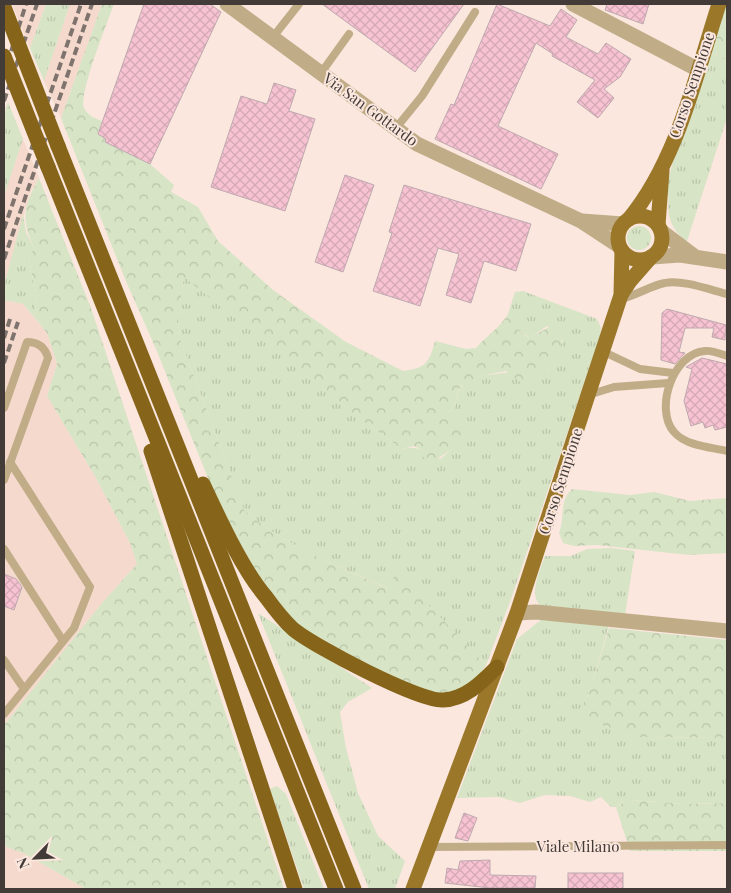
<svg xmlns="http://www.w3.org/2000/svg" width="731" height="893" viewBox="0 0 731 893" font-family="'Playfair Display',serif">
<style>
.built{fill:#f5d9cd}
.grass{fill:url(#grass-tufts)}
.forest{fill:url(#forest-crowns)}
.building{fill:url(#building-cross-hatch);stroke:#bea9af}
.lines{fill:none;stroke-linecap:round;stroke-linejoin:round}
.lane{stroke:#c0ad88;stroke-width:8}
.street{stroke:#c0ad88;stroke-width:15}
.primary{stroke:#9a7729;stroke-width:15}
.highway{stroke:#86651b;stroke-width:15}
.rail{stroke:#7e736d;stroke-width:4;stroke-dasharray:8 4;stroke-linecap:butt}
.highway-bridge{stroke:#86651b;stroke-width:15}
.labels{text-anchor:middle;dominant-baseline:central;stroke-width:4;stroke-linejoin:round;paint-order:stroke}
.street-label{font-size:15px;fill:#423b37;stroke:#fbe7de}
</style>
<defs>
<pattern id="grass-tufts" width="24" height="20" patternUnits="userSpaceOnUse" patternTransform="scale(1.25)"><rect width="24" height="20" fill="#d7e4c5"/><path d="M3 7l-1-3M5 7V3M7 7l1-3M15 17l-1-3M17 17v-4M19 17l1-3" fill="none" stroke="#bac4aa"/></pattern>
<pattern id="forest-crowns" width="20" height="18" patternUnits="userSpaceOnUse" patternTransform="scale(1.25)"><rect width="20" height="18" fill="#d7e4c5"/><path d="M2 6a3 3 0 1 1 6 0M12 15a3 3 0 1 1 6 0" fill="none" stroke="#bac4aa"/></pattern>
<pattern id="building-cross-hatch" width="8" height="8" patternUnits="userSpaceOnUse" patternTransform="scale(1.25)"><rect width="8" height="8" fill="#f7c3d3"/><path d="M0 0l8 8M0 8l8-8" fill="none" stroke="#d5a8b6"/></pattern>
</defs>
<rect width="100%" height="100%" fill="#fbe7de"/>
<g class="built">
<path d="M12 4H46L30 48Z"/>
<path d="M70 4H102L61 118 44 81Z"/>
<path d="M23 139 39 178 30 193 4 286V196Z"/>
<path d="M4 300 23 304 47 333 57 364 47 396 96 478 130 543 137 564 102 603 4 725Z"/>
<path d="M4 846 25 854 86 889H4Z"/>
</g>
<g class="grass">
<path d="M46 4H70L44 81 30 48Z"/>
<path d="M710 53 727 59V118L687 241C671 231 666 213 669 196L665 194 673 161Z"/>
<path d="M8 102 23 139 4 196V116Z"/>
<path d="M23 214 26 232 34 248 29 257 36 300 34 317 23 304 4 300V286Z"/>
<circle cx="639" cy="238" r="12"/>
<path d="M184 276 359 418 402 449C418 445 426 451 440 459L451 450 458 424H448V412L455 408C456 403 456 396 458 392 468 369 526 373 547 371L563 340 547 326 530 338 518 330 514 315 508 314 515 292 523 291 597 319 601 328 600 336 511 599 486 665 397 573 388 588C337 566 286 547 244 510L180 339 178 318Z"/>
<path d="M612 548 635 551 625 615 541 606C528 595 540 570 545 556H571L587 549Z"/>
<path d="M258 613 372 688 348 702 340 712 346 748 358 793 378 836 405 861 395 889H369Z"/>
<path d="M542 619 609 625 592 684 583 704 586 720 638 737 727 738V803L685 804 632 800 622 803 616 807H611L601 797 590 802 570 796 545 795 520 803 499 797 457 798 517 639Z"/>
<path d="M277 786 286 794 324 889H304L270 789Z"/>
</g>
<g class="forest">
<path d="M102 4H114C108 21 78 95 84 108 88 116 95 118 102 121L98 134 106 139V142L150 164 174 185 171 192 198 207 218 241 273 290 346 342 403 371C426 368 429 363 435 341L466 349 476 348C486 336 500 328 508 314H514L518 330 529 338 553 325 558 326C568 337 557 363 546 371 539 377 528 379 520 382L506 371C494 373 464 379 458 391 456 396 456 403 455 408L448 412V424H458L465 427V441L432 462 421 456 419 448 413 446 402 449 359 418 184 277 178 318 180 339 244 510C286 547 337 566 387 588L397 572 486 665 475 681 451 694 423 692 327 644 300 628 267 593 218 503 156 349 125 279 61 118Z"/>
<path d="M726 4H727V59L710 53Z"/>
<path d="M39 178 91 308 284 889H86L25 854 4 846V725L102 603 137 564 130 543 96 478 47 396 57 364 47 333 34 317 36 300 29 257 34 248C21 219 23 206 39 178Z"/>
<path d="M572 489 630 495 654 492 690 501 727 498V553L689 555 597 545 574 546 563 543 559 533C565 519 559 500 572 489Z"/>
<path d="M609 628 727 640V738L638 737 586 720 582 712 583 704 592 684Z"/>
<path d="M632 800 685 804 727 803V851H630L616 807 626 801Z"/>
</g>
<g class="building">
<path d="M144 4H210L221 12 150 164 105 142 106 139 98 134Z"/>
<path d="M322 4H464L415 72Z"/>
<path d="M497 4 550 26 561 9 577 20 566 37 598 54 606 43 631 59 620 77 604 89 614 98 598 118 577 102 595 80 552 56 553 54 536 43 498 126 558 154 541 189 435 139 451 104 454 105Z"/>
<path d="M607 4H649L643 24 605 10Z"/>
<path d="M274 83 296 90 289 111 315 119 285 211 211 187 241 96 267 104Z"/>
<path d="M345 175 374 185 343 272 315 262Z"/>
<path d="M404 185 531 224 516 271 484 261 471 303 446 295 459 254 438 248 420 306 373 291 392 233 389 232Z"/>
<path d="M667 309 726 325 725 340 712 337 714 328H685L679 352 685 353 675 364 661 360 662 313Z"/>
<path d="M702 358 727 364V427L715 430 713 425 705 428 703 422 691 426 684 401 692 369 686 367Z"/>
<path d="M4 574 16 579 22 587 14 610 4 606Z"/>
<path d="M464 813 477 818 468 841 455 838Z"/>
<path d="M490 860V875L536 876 535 888H490L445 883 447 868 458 870 460 861Z"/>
<rect x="568" y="873" width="55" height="16"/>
</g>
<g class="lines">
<g class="lane">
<path d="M273 37 299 4"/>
<path d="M321 73 349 34"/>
<path d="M396 128 422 96 475 12"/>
<path d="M620 299C636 296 649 286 665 283 680 279 711 290 727 294"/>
<path d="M602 351 640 369 673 373"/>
<path d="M727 356C721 354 711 350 705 351 673 353 654 409 674 432 686 446 710 447 727 451"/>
<path d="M588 395 614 387 668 383"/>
<path d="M4 408 27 342C38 342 45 347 48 358L4 480"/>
<path d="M4 549 63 641"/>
<path d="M4 660 24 689"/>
<path d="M4 714 74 628 90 587 10 462"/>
<path d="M429 847 727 845"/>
</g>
<g class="street">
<path d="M227 4 417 144 581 221 619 246"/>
<path d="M573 4 697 69"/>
<path d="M582 221 623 224"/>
<path d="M661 231 694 256"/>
<path d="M652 257 680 255 727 262"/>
<path d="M517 613 536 612 727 631"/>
</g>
<g class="primary">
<circle cx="640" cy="238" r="22"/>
<path d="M629 219C677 161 696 75 719 4"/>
<path d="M658 225 662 171"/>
<path d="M622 293 630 281 651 257"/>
<path d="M413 889 517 613 588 395 621 295 622 251"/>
</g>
<g class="highway">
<path d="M58 146 354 889"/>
<path d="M48 167 336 889"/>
<path d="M151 451 295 889"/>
<path d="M203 484C219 518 242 569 266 597 274 608 283 620 293 629 313 646 420 702 443 700 466 699 482 682 497 667"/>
</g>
<g class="rail">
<path d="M4 74 26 4"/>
<path d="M4 101 37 4"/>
<path d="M4 229 81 4"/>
<path d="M4 259 92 4"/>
<path d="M4 338 10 319"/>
<path d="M4 363 18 322"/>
</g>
<g class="highway-bridge">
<path d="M4 7 58 146"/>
<path d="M4 56 48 167"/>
</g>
</g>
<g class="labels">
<g class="street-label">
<text transform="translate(691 85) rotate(-71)">Corso Sempione</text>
<text transform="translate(371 109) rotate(36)">Via San Gottardo</text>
<text transform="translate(560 481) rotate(-72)">Corso Sempione</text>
<text x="578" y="846">Viale Milano</text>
</g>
</g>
<rect width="731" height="893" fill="none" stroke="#423b37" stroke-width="10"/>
<g transform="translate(35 858) rotate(246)" stroke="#fbe7de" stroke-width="4" paint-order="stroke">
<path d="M0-4L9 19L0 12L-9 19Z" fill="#423b37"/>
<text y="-8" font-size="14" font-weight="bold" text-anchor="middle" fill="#423b37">N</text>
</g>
</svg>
